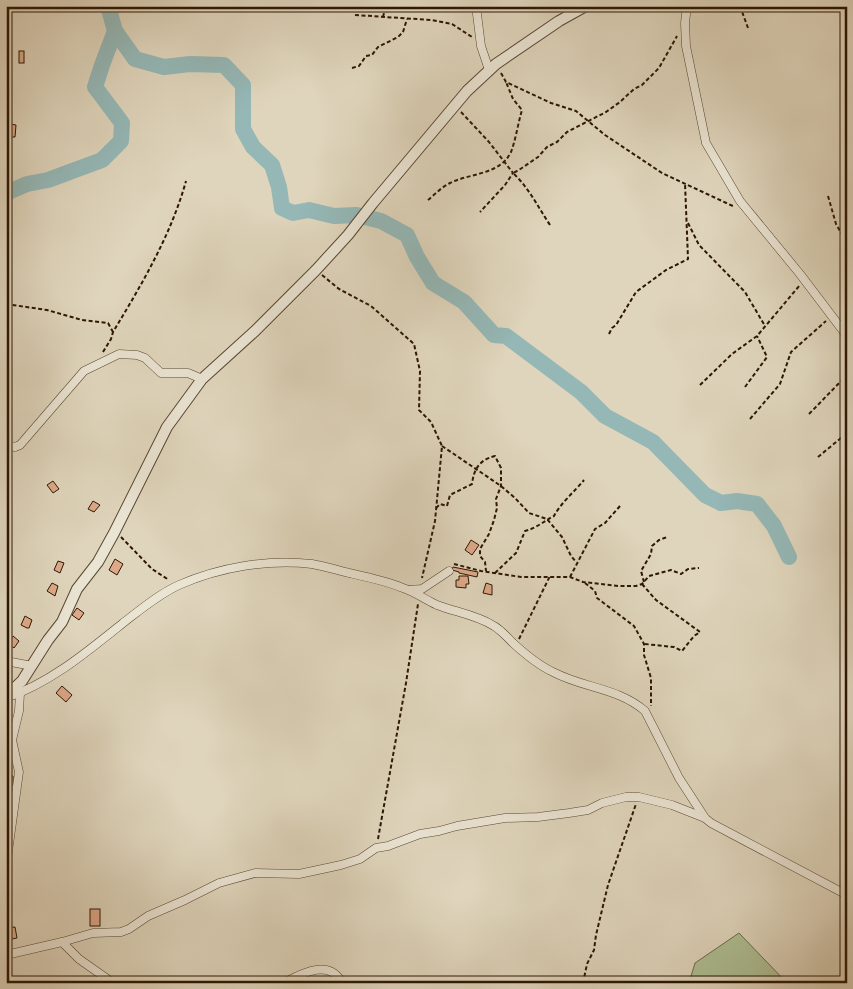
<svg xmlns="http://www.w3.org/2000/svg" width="853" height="989" viewBox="0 0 853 989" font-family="'IM FELL English',serif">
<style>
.green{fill:#aebe94;stroke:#6d6a4c}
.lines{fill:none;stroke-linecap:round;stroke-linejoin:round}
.river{stroke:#95b8b7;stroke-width:16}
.building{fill:#dea988;stroke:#2c1603}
.minor-casing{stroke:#594631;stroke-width:9}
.tertiary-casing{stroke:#594631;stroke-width:12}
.path{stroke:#2c1603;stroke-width:2;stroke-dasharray:4 2.5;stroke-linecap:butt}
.minor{stroke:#eae4d3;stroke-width:8}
.tertiary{stroke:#eae4d3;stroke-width:10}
</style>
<rect width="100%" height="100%" fill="#dfd5bc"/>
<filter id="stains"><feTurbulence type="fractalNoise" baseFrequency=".004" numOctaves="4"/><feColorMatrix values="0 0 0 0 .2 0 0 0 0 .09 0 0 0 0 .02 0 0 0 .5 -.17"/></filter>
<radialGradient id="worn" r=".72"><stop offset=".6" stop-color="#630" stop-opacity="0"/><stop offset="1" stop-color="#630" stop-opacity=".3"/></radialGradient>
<path class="green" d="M739 933 787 983H689L695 963Z"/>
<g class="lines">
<g class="river">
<path d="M115 31 135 59 164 67 190 64 224 65 243 85V129L253 147 272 165 279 187 282 208 293 213 309 210 334 216 357 215"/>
<path d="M6 193 27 184 48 180 102 160 121 141 122 123 95 87 102 65 115 31 108 6"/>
<path d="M365 217 381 221 407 235 417 257 433 283 464 302 494 335 506 336 581 392 605 416 653 442 705 495 721 503 737 501 757 504 774 526 789 557"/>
</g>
</g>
<g class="building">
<rect x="19" y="51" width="5" height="12"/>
<path d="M10 124 16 125 15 137H9Z"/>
<path d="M53 481 59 489 53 493 47 485Z"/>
<path d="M93 501 100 505 94 512 88 509Z"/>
<path d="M471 540 479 545 472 555 465 550Z"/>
<path d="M115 559 123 564 117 575 109 570Z"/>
<path d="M58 561 64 563 60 573 54 570Z"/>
<path d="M453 567 478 572 477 577 459 573V572L452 570Z"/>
<path d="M459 576H468L469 584H466V588L456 587V580H459Z"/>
<path d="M52 583 58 586 55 596 47 591Z"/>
<path d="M486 583 492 585V595L483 593Z"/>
<path d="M77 608 84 613 79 620 72 615Z"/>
<path d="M25 616 32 620 29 628H27L21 625Z"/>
<path d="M13 636 19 641 14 648 9 644Z"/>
<path d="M62 686 72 695 66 702 56 693Z"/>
<path d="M6 774 13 776V785L6 784Z"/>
<rect x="90" y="909" width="10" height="17"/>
<path d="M15 927 17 938 12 939 11 934 6 935V928Z"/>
</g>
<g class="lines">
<defs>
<g id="minor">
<path d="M476 6 481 46 489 70"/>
<path d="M687 6 685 23 686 46 706 143 740 201 800 274 847 336"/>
<path d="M6 445 15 447 20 445 84 371 119 354 137 355 145 358 161 373H188L202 379"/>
<path d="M409 590 422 589 449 571"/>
<path d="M6 661 32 666"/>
<path d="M6 698C50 683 87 652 123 623 140 610 159 594 179 585 220 567 268 559 312 564 324 566 337 570 349 573 367 577 386 581 403 588 415 592 426 600 437 605 455 612 477 615 494 626 501 630 507 637 513 643 525 654 538 665 553 672 583 688 619 688 645 711L679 778 705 818 711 823 847 895"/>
<path d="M6 866 19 772 12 740 19 711 20 693"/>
<path d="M62 942 79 959 113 983"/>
<path d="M6 955 62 942 93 933 121 932 129 929 148 916 185 900 219 883 255 873 299 874 341 865 360 859 376 848 388 846 420 834 439 831 457 826 505 818 538 817 569 813 588 810 602 803 626 797H639L672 805 705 818"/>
<path d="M283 983C296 977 317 964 332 972 335 973 340 979 343 983"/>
</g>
<path id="tertiary" d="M6 696 22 681 48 640 62 622 77 589 98 562 114 533 167 427 202 379 255 331 316 270 348 235 373 203 467 91 496 64 559 21 586 6"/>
</defs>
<use href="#minor" class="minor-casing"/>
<use href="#tertiary" class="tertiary-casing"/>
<g class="path">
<path d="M22 6 83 7"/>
<path d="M548 6 557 11"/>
<path d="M740 6 748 28"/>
<path d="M355 15 431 20 452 24 472 37"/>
<path d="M383 17 384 13 398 6"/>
<path d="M352 68 359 66 366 56 372 55 378 47 398 37 403 32 407 19"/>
<path d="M501 73 506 82 551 103 576 111 605 135 662 173 735 207"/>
<path d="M461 112 489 142 513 173 505 185 480 212"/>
<path d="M828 196 836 224 847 243"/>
<path d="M428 200C435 194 442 187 450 183 470 173 500 175 511 152 516 139 518 123 522 110L513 99 506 82"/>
<path d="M688 223 699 245 745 292 765 326"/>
<path d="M550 225C538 207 529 188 513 173L519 170 538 157 547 147 557 142 567 132 606 112 620 102 634 89 642 85 659 68 677 36"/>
<path d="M322 275 339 289 371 306 414 344 420 371 419 410 431 422 442 446 435 521 422 578"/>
<path d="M6 304 47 310 82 320 108 323 113 332"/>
<path d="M609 334 612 328 616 325 636 292 666 270 688 259 685 183"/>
<path d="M103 352 111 339 113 332C142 284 171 235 186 181"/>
<path d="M700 385 732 354 757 336 800 285"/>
<path d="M745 387 767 357 757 336"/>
<path d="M809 414 847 375"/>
<path d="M750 419 780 384 791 352 826 321"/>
<path d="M442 446 501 486 515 498 529 513 547 519 562 537 571 556 576 562"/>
<path d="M818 457 841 438 847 439"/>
<path d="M436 508 440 504 447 506 450 495 472 484C474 469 479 460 495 456L501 468V486L496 499 497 508 494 520 489 534 480 549V556L485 562 486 571"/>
<path d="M121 537 152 569 169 580"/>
<path d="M454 564 481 571 521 577H570L583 582 619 586H636L642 584 649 576 671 570 681 574 688 569 699 568"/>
<path d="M495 573 516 553 525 531C537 528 544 521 554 516 560 504 575 491 584 480"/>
<path d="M570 577 595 529 605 523 620 506"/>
<path d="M644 582 641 571 651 554 652 546 659 540 667 537"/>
<path d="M585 583 595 591 597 598 634 626 644 644V655L651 678V706"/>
<path d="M642 584 656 600 700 632 694 636 682 651 674 647 645 644"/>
<path d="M519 639 550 576"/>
<path d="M378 839 406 683 418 604"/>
<path d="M583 983 587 964 594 950 596 935 608 885 636 804"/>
</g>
<use href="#minor" class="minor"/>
<use href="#tertiary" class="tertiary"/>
</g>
<rect width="853" height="989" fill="none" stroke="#dfd5bc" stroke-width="25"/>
<rect x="8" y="8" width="838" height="974" fill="none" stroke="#2c1603" stroke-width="2.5"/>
<rect x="12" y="12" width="828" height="964" fill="none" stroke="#2c1603"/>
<rect width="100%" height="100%" filter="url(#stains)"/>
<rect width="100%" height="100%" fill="url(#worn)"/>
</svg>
